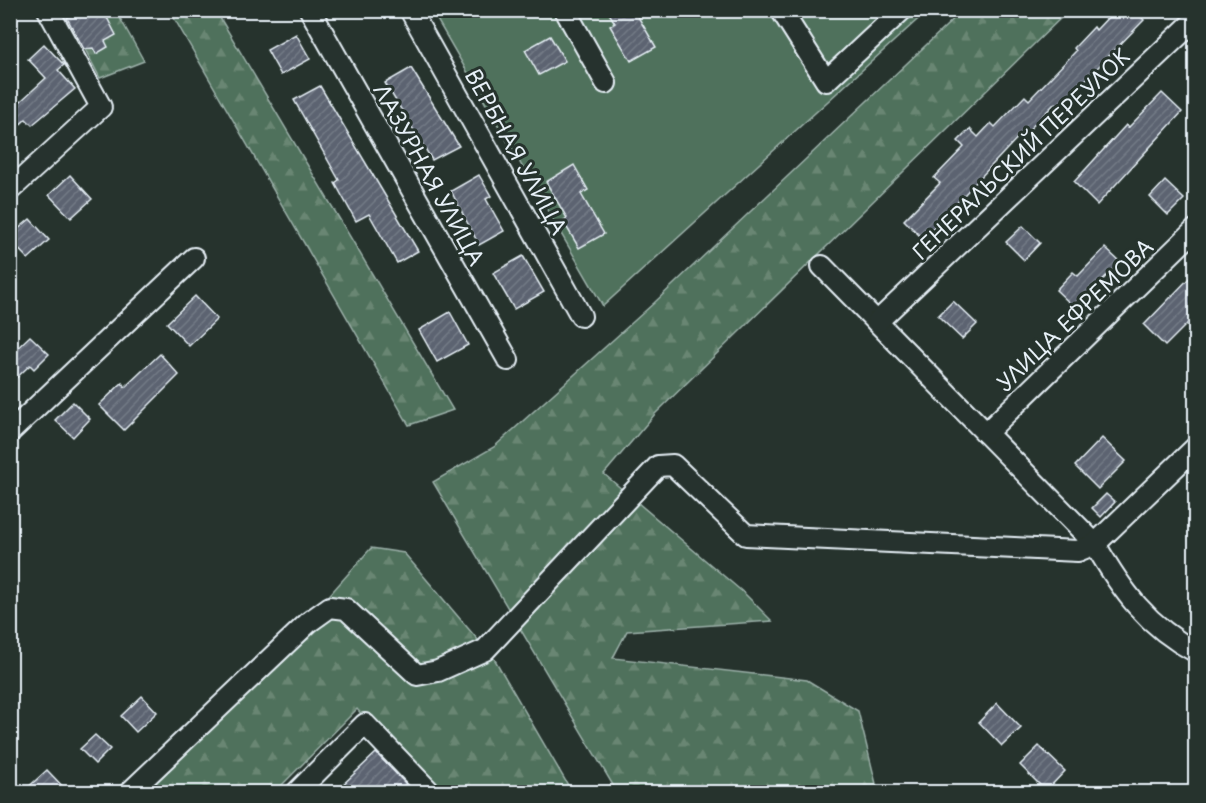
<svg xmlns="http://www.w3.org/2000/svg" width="1206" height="803" viewBox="0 0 1206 803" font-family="'Playpen Sans',sans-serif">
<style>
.grass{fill:#50715b;stroke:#9cb1aa;stroke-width:1.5}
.forest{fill:url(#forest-firs);stroke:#9cb1aa;stroke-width:1.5}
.building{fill:url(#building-hatch);stroke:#e8f1f8;stroke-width:1.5}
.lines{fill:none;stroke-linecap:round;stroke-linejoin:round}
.minor-casing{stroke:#e8f1f8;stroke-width:24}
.minor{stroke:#26332d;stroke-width:20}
.labels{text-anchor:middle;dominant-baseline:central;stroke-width:6;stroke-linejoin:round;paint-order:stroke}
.street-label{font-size:21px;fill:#e8f1f8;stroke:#26332d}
</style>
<defs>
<pattern id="forest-firs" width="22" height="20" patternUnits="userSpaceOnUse" patternTransform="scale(1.5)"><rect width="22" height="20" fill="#50715b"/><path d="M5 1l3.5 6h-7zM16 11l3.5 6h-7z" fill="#698673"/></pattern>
<pattern id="building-hatch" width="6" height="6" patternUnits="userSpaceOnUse" patternTransform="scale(1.5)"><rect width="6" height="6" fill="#5c6371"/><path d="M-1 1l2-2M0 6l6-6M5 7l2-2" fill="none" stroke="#737a86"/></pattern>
</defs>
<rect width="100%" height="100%" fill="#26332d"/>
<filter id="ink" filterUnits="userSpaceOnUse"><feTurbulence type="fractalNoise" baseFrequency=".0167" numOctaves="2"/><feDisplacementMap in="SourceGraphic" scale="12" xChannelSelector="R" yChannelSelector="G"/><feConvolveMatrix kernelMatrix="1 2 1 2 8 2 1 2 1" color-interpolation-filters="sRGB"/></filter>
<g filter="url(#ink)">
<path class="grass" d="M432 11H927L603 306Z"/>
<g class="forest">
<path d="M65 11H116L144 61 100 78Z"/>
<path d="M170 11H216L453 410 409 425Z"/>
<path d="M962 11H1068L655 414 604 474 745 594 772 621 627 631 613 658 807 680 858 711 878 792H617L433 482 494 447 654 303Z"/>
<path d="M371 548 404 553 495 660 572 792H431L357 709 275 792H141L242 694Z"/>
</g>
<g class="building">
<path d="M81 10H103L116 35 105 41 108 47 96 54 93 48 84 49 67 18Z"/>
<path d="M607 10H634L656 47 631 61 610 26 615 23Z"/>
<path d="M1115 10H1135L1144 20 1059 107 1055 103 1022 137 1020 135 923 239 904 220 940 183 934 178 964 147 958 141 970 129 978 137 991 123 995 127 1025 96 1029 100 1076 51 1074 48 1094 27 1096 30Z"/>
<path d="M296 34 310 59 281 75 267 50Z"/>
<path d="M550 36 565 61 539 75 525 50Z"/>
<path d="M44 44 64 65 58 70 75 89 32 125 26 119 10 134V111L46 78 28 59Z"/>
<path d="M411 68 459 146 432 160 385 83Z"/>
<path d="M320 86 418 251 397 263 369 214 356 221 335 183 339 180 294 100Z"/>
<path d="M1162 93 1182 112 1097 205 1074 182 1126 125 1128 128Z"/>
<path d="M574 165 588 190 581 194 604 234 579 248 563 221 567 218 546 182Z"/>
<path d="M70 175 92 199 71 218 49 195Z"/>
<path d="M479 175 491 196 486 199 504 231 479 245 451 191Z"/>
<path d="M1165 181 1184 199 1168 215 1150 197Z"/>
<path d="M30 219 49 240 28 259 10 240V236Z"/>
<path d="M1023 226 1040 243 1024 260 1006 242Z"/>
<path d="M1105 248 1120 262 1075 308 1056 290 1073 272 1078 276Z"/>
<path d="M523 256 544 292 514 309 493 273Z"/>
<path d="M1196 271V315L1165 346 1144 325Z"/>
<path d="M195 296 217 319 189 346 167 323Z"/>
<path d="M953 301 977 324 962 339 938 316Z"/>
<path d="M450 312 468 345 437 362 419 330Z"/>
<path d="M30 336 49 354 34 369 30 365 10 384V355Z"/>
<path d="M160 354 179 375 124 430 99 405 122 383 125 387Z"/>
<path d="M73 402 90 419 73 437 55 420Z"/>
<path d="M1102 438 1126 461 1098 489 1075 466Z"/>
<path d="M1106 494 1115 502 1101 517 1092 508Z"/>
<path d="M142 696 157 712 136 732 121 716Z"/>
<path d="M997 703 1021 728 1002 746 979 722Z"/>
<path d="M95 735 110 749 95 764 80 749Z"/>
<path d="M1039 746 1065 771 1046 791 1020 765Z"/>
<path d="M376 753 406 784 396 792H335Z"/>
<path d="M47 770 68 792H23Z"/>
</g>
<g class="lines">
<defs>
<g id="minor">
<path d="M310 10 508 360"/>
<path d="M410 10 581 316"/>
<path d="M565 10 606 83"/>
<path d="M781 10 826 81 902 10"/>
<path d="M10 190 101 107 48 10"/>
<path d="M822 266 1095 544C1122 591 1147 626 1196 652"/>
<path d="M877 322 1196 19"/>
<path d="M10 432 194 258"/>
<path d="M986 433 1196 229"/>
<path d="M130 792 309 622 330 607 346 609 417 675 438 671 485 650 658 466 673 465 746 535 1078 551 1095 544 1196 447"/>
<path d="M297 792 365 724 430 792"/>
</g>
</defs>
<use href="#minor" class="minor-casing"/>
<use href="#minor" class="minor"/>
</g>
</g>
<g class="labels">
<g class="street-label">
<text transform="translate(517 151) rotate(61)">ВЕРБНАЯ УЛИЦА</text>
<text transform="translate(1020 153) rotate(-44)">ГЕНЕРАЛЬСКИЙ ПЕРЕУЛОК</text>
<text transform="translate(430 174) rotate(61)">ЛАЗУРНАЯ УЛИЦА</text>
<text transform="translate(1074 314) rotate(-44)">УЛИЦА ЕФРЕМОВА</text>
</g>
</g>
<rect width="1206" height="803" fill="none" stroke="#26332d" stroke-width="36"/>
<rect x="18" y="18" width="1170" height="767" fill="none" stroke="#e8f1f8" stroke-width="2" filter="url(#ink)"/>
</svg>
